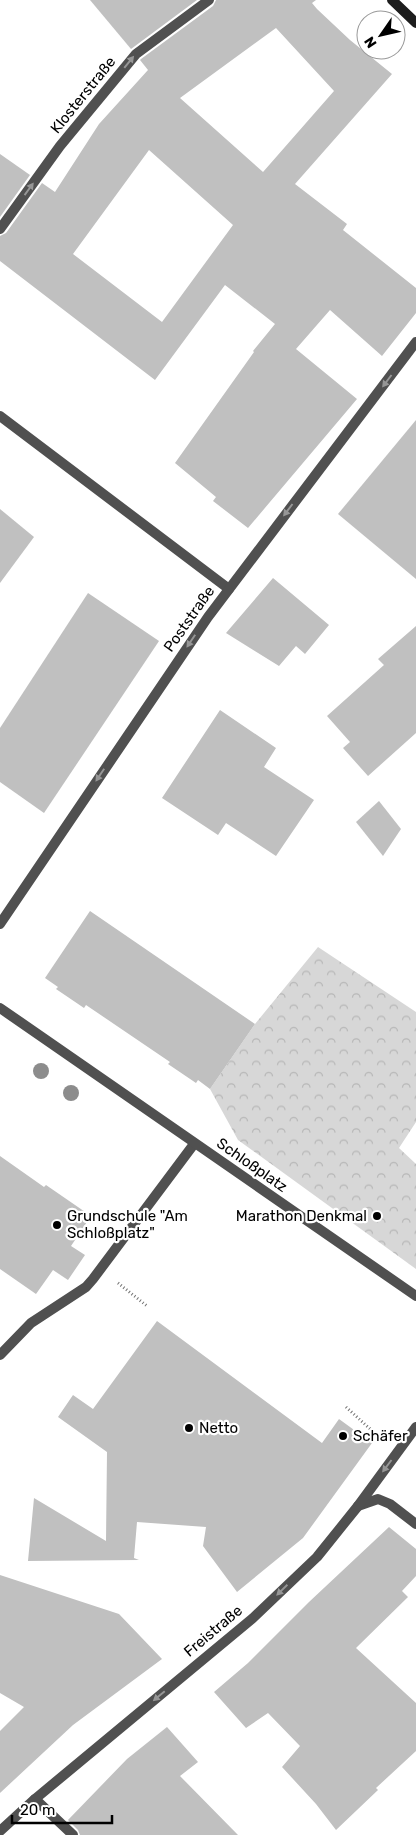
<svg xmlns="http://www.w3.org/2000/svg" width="416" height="1835" viewBox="0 0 416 1835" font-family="Rubik,sans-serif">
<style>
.forest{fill:url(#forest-crowns)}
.building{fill:#c0c0c0;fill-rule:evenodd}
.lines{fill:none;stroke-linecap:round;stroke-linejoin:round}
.path{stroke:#727272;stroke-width:3;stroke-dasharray:1 2.5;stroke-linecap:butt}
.lane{stroke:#505050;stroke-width:10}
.street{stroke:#505050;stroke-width:10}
.secondary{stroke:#1d1d1d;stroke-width:10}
.tree{fill:#8c8c8c}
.oneway{fill:#969696}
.poi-dot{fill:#000;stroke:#fff;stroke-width:2}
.labels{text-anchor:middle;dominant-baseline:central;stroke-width:4.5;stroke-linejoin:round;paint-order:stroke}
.street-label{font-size:15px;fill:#000;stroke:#fff}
.poi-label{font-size:15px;fill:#000;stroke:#fff;text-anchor:start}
</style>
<defs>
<pattern id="forest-crowns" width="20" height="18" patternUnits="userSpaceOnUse" patternTransform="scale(1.25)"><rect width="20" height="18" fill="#d7d7d7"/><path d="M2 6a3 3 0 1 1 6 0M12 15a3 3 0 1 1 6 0" fill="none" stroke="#b7b7b7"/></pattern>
</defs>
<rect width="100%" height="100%" fill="#fff"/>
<path class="forest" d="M318 947 416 1012V1122L399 1148 416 1164V1269L238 1140 210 1089 255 1024Z"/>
<g class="building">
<path d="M90 0H197L131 49Z"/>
<path d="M216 0H316L312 3 317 9 350 40 392 74 295 184 347 224 343 230 416 288V313L382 356 330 310 296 349 357 399 248 528 213 501 216 497 175 463 254 352 253 351 275 324 225 285 155 380 0 261V236L6 233 42 183 55 192 99 124 148 70 140 60 141 59 213 6ZM276 28 334 91 263 172 180 98ZM149 150 233 225 162 322 73 254Z"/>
<path d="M0 154 30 175 0 217Z"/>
<path d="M416 420V579L338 514Z"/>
<path d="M0 509 34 537 0 583Z"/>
<path d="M273 578 329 625 305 654 296 646 279 666 226 633Z"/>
<path d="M88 593 159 641 44 813 0 782V728Z"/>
<path d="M416 626V733L368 776 343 748 350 742 327 716 384 665 378 659Z"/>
<path d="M220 710 276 748 264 767 314 800 276 856 226 823 218 835 162 798Z"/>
<path d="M379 801 401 829 383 856 356 822Z"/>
<path d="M90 911 255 1024 210 1089 198 1080 196 1083 168 1064 170 1062 86 1005 84 1008 56 989 58 987 45 978Z"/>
<path d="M0 1156 44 1187 46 1185 91 1216 71 1246 85 1255 68 1280 53 1270 36 1294 0 1269Z"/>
<path d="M157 1321 322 1443 339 1419 372 1443 303 1538 237 1592 203 1546 206 1527 137 1522 134 1558 139 1560 28 1561 34 1498 106 1541 107 1452 58 1417 73 1395 93 1409Z"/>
<path d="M389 1527 416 1549V1576L402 1591 408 1597 356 1648 416 1703V1751L376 1788 378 1790 336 1830 316 1804 282 1767 300 1746 268 1713 246 1728 214 1692 248 1663 309 1602Z"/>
<path d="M0 1575 119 1614 162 1659 73 1725 0 1793V1731L24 1707 0 1693Z"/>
<path d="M167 1727 198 1762 180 1776 238 1835H80L78 1830 68 1820 127 1759Z"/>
</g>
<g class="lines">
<g class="path">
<path d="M118 1283 147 1306"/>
<path d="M346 1407 380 1438"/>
</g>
<g class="lane">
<path d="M0 416 229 589"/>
<path d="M0 1355 31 1323 86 1287 93 1279 194 1144"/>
</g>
<g class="street">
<path d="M0 229 60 146 136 54 209 0"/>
<path d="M0 924 208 617 416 342"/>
<path d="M0 1008 416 1296"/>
<path d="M358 1506 378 1499 390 1504 416 1524"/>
<path d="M35 1799 73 1835"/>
<path d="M0 1831 35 1799 253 1618 317 1557 358 1506 416 1427"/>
</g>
<path class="secondary" d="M392 0 416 23"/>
</g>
<g class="tree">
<circle cx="41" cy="1071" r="8"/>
<circle cx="71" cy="1093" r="8"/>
</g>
<defs><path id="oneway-solid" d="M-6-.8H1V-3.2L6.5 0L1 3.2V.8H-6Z" transform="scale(1.25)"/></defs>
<g class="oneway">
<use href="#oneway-solid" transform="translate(129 62) rotate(-51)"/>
<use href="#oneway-solid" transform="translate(29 189) rotate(-54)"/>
<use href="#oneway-solid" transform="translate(387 381) rotate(127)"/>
<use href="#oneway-solid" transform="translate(288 510) rotate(127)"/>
<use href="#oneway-solid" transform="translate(191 641) rotate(124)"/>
<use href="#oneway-solid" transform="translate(100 775) rotate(124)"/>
<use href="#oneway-solid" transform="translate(387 1466) rotate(127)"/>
<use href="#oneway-solid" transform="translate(282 1590) rotate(136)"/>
<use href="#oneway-solid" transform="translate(159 1696) rotate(140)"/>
</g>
<g class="poi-dot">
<circle cx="377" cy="1216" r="5"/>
<circle cx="57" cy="1225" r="5"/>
<circle cx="189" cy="1428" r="5"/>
<circle cx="343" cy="1436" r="5"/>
</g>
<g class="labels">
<g class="street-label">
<text transform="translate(83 95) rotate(-51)">Klosterstraße</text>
<text transform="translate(189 619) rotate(-55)">Poststraße</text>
<text transform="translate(252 1165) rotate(35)">Schloßplatz</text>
<text transform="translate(213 1631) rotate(-40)">Freistraße</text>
</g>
<g class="poi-label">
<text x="67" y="1216">Grundschule "Am<tspan x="67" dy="17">Schloßplatz"</tspan></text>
<text x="367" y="1216" text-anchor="end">Marathon Denkmal</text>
<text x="199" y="1428">Netto</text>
<text x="353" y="1436">Schäfer</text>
</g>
</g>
<g transform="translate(381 35) rotate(236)"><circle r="24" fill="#ffffff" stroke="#999999"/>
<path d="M0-4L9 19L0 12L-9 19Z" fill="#000000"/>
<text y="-8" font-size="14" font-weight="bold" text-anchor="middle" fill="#000000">N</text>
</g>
<path d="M12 1815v8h100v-8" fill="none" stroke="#000000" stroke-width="2.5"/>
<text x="20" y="1815" font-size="15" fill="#000000" stroke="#ffffff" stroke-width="4" paint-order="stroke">20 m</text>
</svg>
